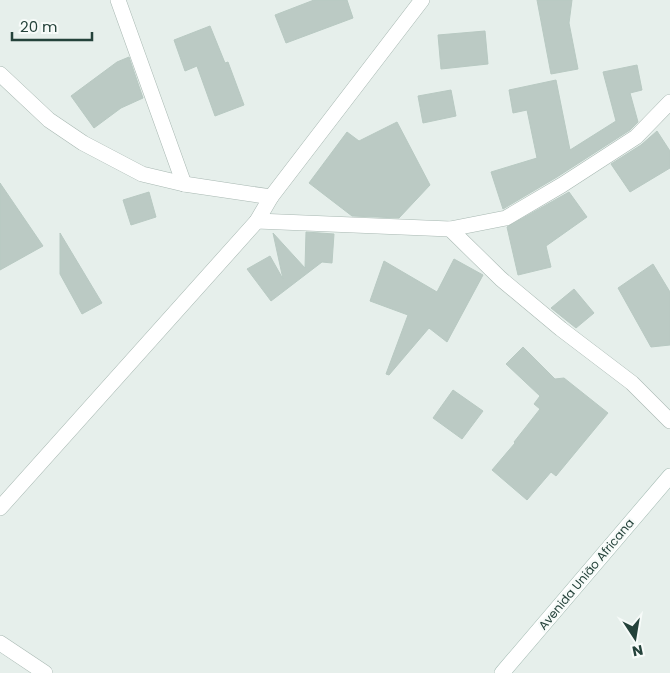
<svg xmlns="http://www.w3.org/2000/svg" width="670" height="673" viewBox="0 0 670 673" font-family="Poppins,sans-serif">
<style>
.building{fill:#bbcac4;stroke:#b8c9c2}
.lines{fill:none;stroke-linecap:round;stroke-linejoin:round}
.street-casing{stroke:#a8b8b2;stroke-width:16}
.secondary-casing{stroke:#a4bbb3;stroke-width:16}
.street{stroke:#fff;stroke-width:15}
.secondary{stroke:#fff;stroke-width:15}
.labels{text-anchor:middle;dominant-baseline:central;stroke-width:4.5;stroke-linejoin:round;paint-order:stroke}
.street-label{font-size:12px;fill:#24423a;stroke:#f7fbf9}
</style>
<rect width="100%" height="100%" fill="#e6efeb"/>
<g class="building">
<path d="M314 0H347L353 18 286 43 275 15Z"/>
<path d="M537 0H572L569 23 578 69 551 74Z"/>
<path d="M210 26 225 63 228 62 244 105 215 116 197 66 185 71 174 40Z"/>
<path d="M485 31 488 64 441 69 438 35Z"/>
<path d="M129 57 143 98 121 108 94 128 71 96 117 62Z"/>
<path d="M637 65 642 90 630 93 638 122 630 130 557 177 503 209 491 172 537 158 527 110 513 113 509 90 556 80 570 150 616 121 603 72Z"/>
<path d="M451 90 456 116 423 123 418 96Z"/>
<path d="M397 122 430 185 399 218 352 216 309 183 347 132 359 141Z"/>
<path d="M657 131 670 151V168L630 192 611 164 641 145Z"/>
<path d="M0 183 43 246 0 270Z"/>
<path d="M149 192 156 217 131 225 123 200Z"/>
<path d="M569 192 587 217 546 246 551 267 518 275 507 227Z"/>
<path d="M306 232 334 234 332 263 322 262 271 301 247 269 270 256 283 279 273 233 305 268Z"/>
<path d="M60 233 102 303 82 314 60 274Z"/>
<path d="M454 259 483 275 447 342 429 328 389 375 386 374 408 315 370 301 384 261 437 292Z"/>
<path d="M653 264 670 292V345L651 347 618 288Z"/>
<path d="M574 289 594 313 576 328 551 308Z"/>
<path d="M523 347 555 379 564 378 608 413 556 476 551 472 527 500 492 470 515 443 514 442 540 409 534 404 540 396 506 364Z"/>
<path d="M453 390 483 411 462 439 433 418Z"/>
</g>
<g class="lines">
<defs>
<g id="street">
<path d="M118 0 184 184"/>
<path d="M0 74 49 120 83 143 142 174 184 184 271 197"/>
<path d="M257 221 450 229 506 218 562 185 636 137 670 102"/>
<path d="M450 229 501 279 561 329 632 383 670 421"/>
<path d="M0 508 257 221 271 197 422 0"/>
<path d="M0 643 45 673"/>
</g>
<path id="secondary" d="M502 673 670 476"/>
</defs>
<use href="#street" class="street-casing"/>
<use href="#secondary" class="secondary-casing"/>
<use href="#street" class="street"/>
<use href="#secondary" class="secondary"/>
</g>
<g class="labels">
<g class="street-label">
<text transform="translate(586 574) rotate(-50)">Avenida União Africana</text>
</g>
</g>
<g transform="translate(635 638) rotate(168)" stroke="#f7fbf9" stroke-width="4" paint-order="stroke">
<path d="M0-4L9 19L0 12L-9 19Z" fill="#24423a"/>
<text y="-8" font-size="14" font-weight="bold" text-anchor="middle" fill="#24423a">N</text>
</g>
<path d="M12 32v8h80v-8" fill="none" stroke="#24423a" stroke-width="2.5"/>
<text x="20" y="32" font-size="15" fill="#24423a" stroke="#f7fbf9" stroke-width="4" paint-order="stroke">20 m</text>
</svg>
